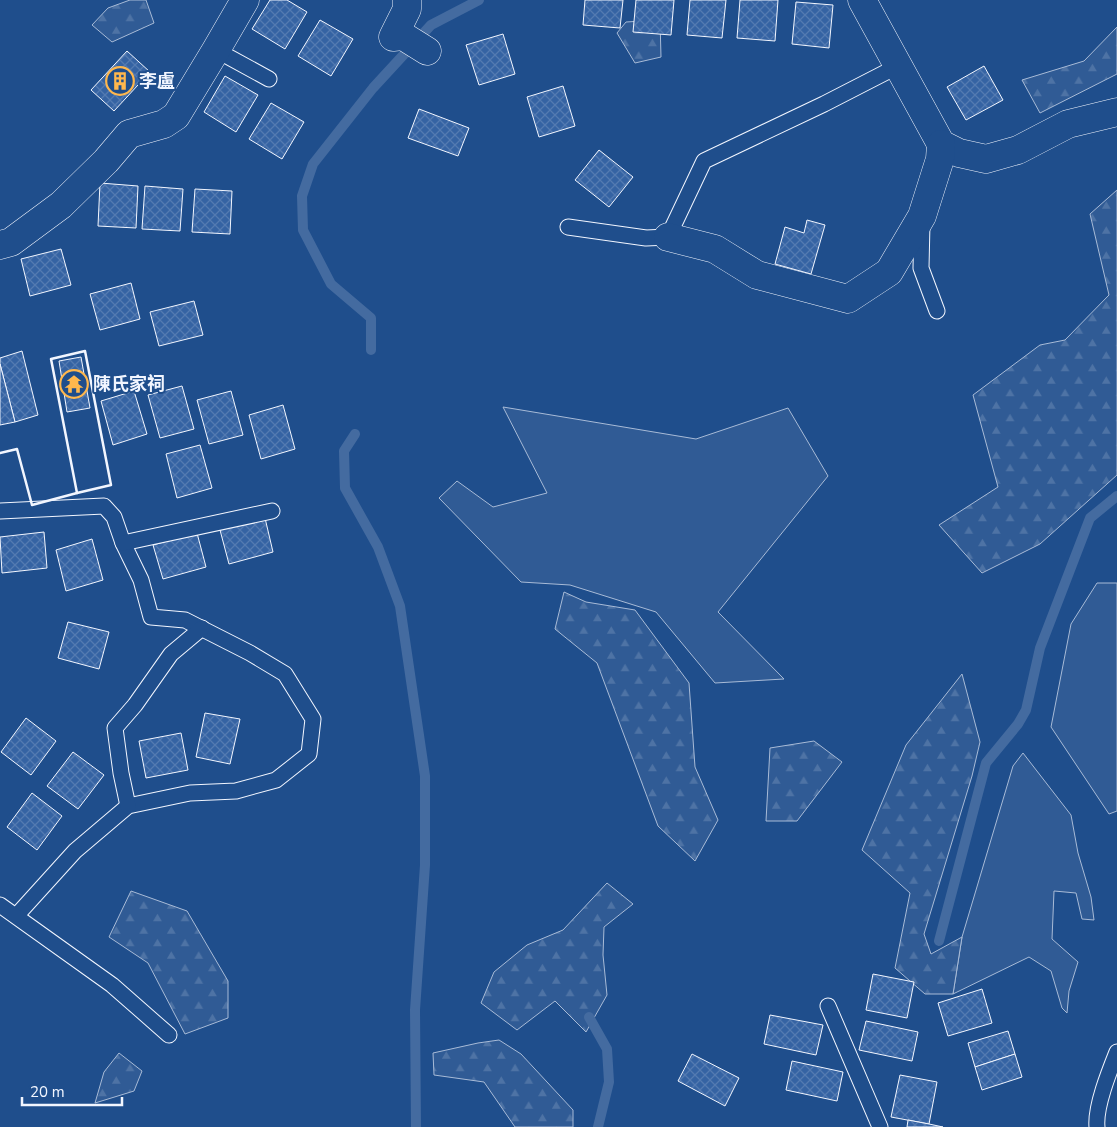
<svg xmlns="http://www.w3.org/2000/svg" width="1117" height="1127" viewBox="0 0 1117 1127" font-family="'Nunito Sans','Noto Sans TC',sans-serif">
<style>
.green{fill:#305b95;stroke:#a8bbd7}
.forest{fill:url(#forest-firs);stroke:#a8bbd7}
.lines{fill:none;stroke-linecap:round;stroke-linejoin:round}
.stream{stroke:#446ba0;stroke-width:10}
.building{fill:url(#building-cross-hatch);stroke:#f2f6ff}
.service-casing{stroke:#f2f6ff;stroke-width:17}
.minor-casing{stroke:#f2f6ff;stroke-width:29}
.service{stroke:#1f4e8c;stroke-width:15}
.minor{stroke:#1f4e8c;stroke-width:28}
.wall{stroke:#f2f6ff;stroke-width:2.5}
.labels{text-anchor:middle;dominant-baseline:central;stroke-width:4;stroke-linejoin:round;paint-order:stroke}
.poi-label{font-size:18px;font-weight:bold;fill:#f2f6ff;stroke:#1f4e8c;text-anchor:start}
</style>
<defs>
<pattern id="forest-firs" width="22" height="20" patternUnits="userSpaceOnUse" patternTransform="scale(1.25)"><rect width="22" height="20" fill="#305b95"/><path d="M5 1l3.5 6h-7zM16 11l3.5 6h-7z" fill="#4e73a5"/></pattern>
<pattern id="building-cross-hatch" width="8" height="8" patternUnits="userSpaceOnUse" patternTransform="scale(1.25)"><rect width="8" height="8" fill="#3563a3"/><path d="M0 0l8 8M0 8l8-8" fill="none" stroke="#537ab1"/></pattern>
</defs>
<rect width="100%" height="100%" fill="#1f4e8c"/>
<g class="green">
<path d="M503 407 696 439 788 408 828 476 718 612 784 679 715 683 656 612 570 585 521 582 439 498 457 481 493 507 547 493Z"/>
<path d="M1097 583H1117V811L1109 814 1051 727 1071 624Z"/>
<path d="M1023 753 1071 815 1078 853 1091 897 1094 920 1082 919 1076 893 1054 891 1052 939 1078 962 1069 991 1067 1013 1062 1008 1051 971 1029 957 953 994 962 937 1013 766Z"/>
</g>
<g class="forest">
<path d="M130 0H146L154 23 112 42 92 25 108 8Z"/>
<path d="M660 20 661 57 635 63 617 33 626 22Z"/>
<path d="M1117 27V74L1040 113 1022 80 1084 61Z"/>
<path d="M1117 190V475L1040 544 982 573 939 525 998 487 973 395 1040 345 1065 340 1109 295 1090 214Z"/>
<path d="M564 592 586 602 635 610 689 683 695 767 718 820 695 861 658 826 597 663 555 629Z"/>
<path d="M962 674 980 742 972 776 924 934 931 954 962 937 953 994H925L895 968 910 893 862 850 906 745Z"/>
<path d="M814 741 842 762 797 821H766L770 748Z"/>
<path d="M607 883 633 904 604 927 603 955 607 995 586 1032 555 1001 517 1030 481 1003 494 972 527 945 563 930Z"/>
<path d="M131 891 187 911 228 981V1018L185 1034 148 963 109 937Z"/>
<path d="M499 1040 521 1054 573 1110V1127H515L484 1082 434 1075 433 1053 478 1043Z"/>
<path d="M119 1053 142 1071 134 1091 95 1103 104 1072Z"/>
</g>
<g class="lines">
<g class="stream">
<path d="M371 350V318L331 284 303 230 302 196 313 164 373 88 431 25 479 0"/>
<path d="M355 434 344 451 345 488 378 547 400 606 425 776V865L415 1010 416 1127"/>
<path d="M939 941 986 763 1018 724 1026 710 1040 648 1090 518 1117 496"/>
<path d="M589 1017 607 1049 609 1082 598 1127"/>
</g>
</g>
<g class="building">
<path d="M270 0H287L307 12 285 49 252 29Z"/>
<path d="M585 0H623L620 28 583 25Z"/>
<path d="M636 0H674L671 35 633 32Z"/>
<path d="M690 0H726L722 38 687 35Z"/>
<path d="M740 0H778L775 41 737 38Z"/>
<path d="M796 2 833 5 829 48 792 44Z"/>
<path d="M320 20 353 39 331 76 298 56Z"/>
<path d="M503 34 515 74 479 85 466 45Z"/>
<path d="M127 51 150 72 114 111 91 90Z"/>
<path d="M984 66 1003 100 966 120 947 87Z"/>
<path d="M225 76 258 95 236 132 204 112Z"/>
<path d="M563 86 575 126 539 137 527 97Z"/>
<path d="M271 103 304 122 282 159 249 139Z"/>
<path d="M419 109 469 128 458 156 408 138Z"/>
<path d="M599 150 633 177 609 207 575 180Z"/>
<path d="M100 183 138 186 136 228 98 226Z"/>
<path d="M145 186 183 189 180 231 142 229Z"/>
<path d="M195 189 232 191 230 234 192 232Z"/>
<path d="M807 220 825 225 811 274 775 264 785 227 804 233Z"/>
<path d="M61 249 71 285 30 296 21 259Z"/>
<path d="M131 283 140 319 100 330 90 294Z"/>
<path d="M194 301 203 335 159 346 150 312Z"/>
<path d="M22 351 38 415 15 422 0 364V358Z"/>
<path d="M81 357 90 408 67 412 59 361Z"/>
<path d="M0 364 15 422 0 425Z"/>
<path d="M182 386 194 429 160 438 148 395Z"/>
<path d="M134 391 147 434 113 445 101 401Z"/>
<path d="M231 391 243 435 209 444 197 400Z"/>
<path d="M283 405 295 449 261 459 249 415Z"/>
<path d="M200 445 212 488 177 498 166 454Z"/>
<path d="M265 518 273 552 229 564 220 530Z"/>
<path d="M44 532 47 568 2 573 0 537Z"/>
<path d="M197 533 206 567 163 579 153 545Z"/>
<path d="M92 539 103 580 66 591 56 550Z"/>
<path d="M68 622 109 632 99 669 58 658Z"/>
<path d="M205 713 240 719 230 764 196 757Z"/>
<path d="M26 718 56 741 31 775 1 752Z"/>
<path d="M181 733 188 770 146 778 139 741Z"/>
<path d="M73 752 104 775 78 809 47 786Z"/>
<path d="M32 793 62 816 37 850 7 827Z"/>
<path d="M873 974 914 982 907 1018 866 1010Z"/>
<path d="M982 989 992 1023 948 1036 938 1003Z"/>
<path d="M770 1015 823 1025 816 1055 764 1044Z"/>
<path d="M866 1021 918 1032 912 1061 859 1050Z"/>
<path d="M1008 1031 1015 1054 975 1067 968 1043Z"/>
<path d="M692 1054 739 1078 725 1106 678 1081Z"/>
<path d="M1015 1054 1022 1077 982 1090 975 1067Z"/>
<path d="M792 1061 843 1072 837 1101 786 1090Z"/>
<path d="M900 1075 937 1082 929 1124 891 1117Z"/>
<path d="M908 1120 929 1124 943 1127H907Z"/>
</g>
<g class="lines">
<defs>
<g id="service">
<path d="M216 50 269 79"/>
<path d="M922 223 921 268 937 311"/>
<path d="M568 227 646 238 668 237 704 161 824 104 898 66"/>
<path d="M0 511 104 506 114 517 123 543 141 580 151 617 185 620 250 653 285 674 313 719 309 754 276 780 236 791 190 793 128 806 75 851 17 915"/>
<path d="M123 543 272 511"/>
<path d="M128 806 121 773 115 728 135 705 171 654 202 628"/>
<path d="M0 905 112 985 169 1035"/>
<path d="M828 1006 880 1127"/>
<path d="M1097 1127C1095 1107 1109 1072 1117 1052"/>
</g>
<g id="minor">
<path d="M407 0V9L393 37 403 36 427 51"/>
<path d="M862 0 941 144 959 153 986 159 1018 150 1068 124 1117 112"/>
<path d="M668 237 715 249 757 275 848 299 889 272 922 216 940 159 941 144"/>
<path d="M0 245 11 242 61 205 106 161 129 134 164 124 176 116 216 50 245 0"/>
</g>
</defs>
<use href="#service" class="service-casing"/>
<use href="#minor" class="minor-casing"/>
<use href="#service" class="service"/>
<use href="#minor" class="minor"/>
<g class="wall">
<path d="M85 351 111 485 77 493 51 359Z"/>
<path d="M0 453 17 449 32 505 77 493"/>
</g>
</g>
<defs>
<symbol id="building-ring" viewBox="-11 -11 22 22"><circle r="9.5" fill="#1f4e8c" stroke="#ffb74d" stroke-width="1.5"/><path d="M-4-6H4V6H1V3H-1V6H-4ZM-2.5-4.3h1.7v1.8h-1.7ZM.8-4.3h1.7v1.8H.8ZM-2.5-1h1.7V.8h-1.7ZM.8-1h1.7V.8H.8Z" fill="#ffb74d"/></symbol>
<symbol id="temple-ring" viewBox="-11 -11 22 22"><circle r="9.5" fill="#1f4e8c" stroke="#ffb74d" stroke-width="1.5"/><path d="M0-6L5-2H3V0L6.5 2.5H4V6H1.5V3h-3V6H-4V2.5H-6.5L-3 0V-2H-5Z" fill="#ffb74d"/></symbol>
</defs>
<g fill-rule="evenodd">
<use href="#building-ring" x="104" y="65" width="32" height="32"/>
<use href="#temple-ring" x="58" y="368" width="32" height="32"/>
</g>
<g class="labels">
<g class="poi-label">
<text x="139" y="81">李盧</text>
<text x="93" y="384">陳氏家祠</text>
</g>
</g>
<path d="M22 1097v8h100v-8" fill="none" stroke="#f2f6ff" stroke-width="2.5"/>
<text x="30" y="1097" font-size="15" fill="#f2f6ff" stroke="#1f4e8c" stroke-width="4" paint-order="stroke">20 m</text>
</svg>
